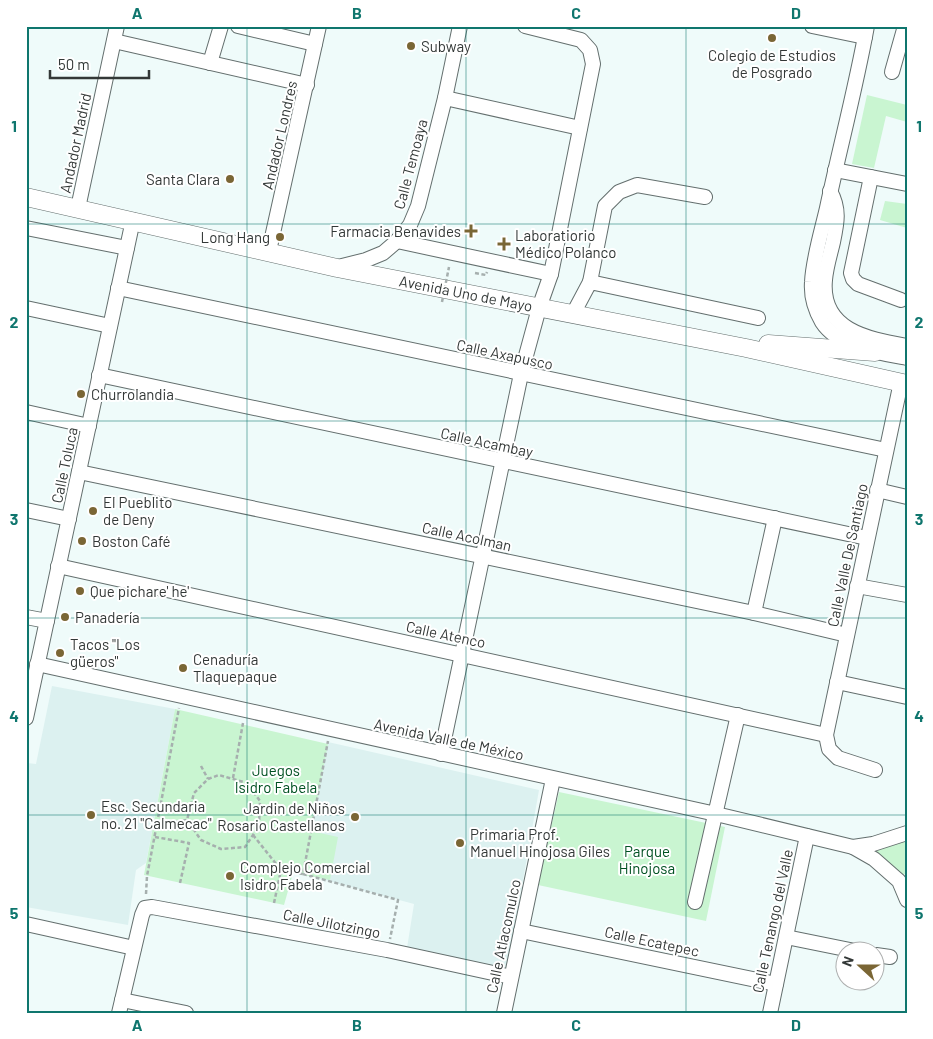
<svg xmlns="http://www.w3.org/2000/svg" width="933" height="1039" viewBox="0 0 933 1039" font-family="Barlow,sans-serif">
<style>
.built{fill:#dcf1f0}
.green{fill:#c9f5d1}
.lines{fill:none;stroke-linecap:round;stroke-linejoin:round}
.minor-casing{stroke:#646f6e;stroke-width:16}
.major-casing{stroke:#646f6e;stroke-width:19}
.path{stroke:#a6afae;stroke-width:2.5;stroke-dasharray:4 2.5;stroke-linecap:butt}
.minor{stroke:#fff;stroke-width:14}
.major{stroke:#fff;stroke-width:18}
.path-bridge{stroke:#a6afae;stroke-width:2.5;stroke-dasharray:4 2.5;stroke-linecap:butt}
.grid{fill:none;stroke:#0f766e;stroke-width:1;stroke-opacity:0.55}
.poi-dot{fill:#7a6635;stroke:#fff;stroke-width:2}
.labels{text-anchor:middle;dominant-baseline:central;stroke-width:4;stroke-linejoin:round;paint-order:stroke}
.poi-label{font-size:15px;fill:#333837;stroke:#fff;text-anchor:start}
.street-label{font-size:15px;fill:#333837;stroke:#fff}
.park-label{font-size:15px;fill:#005122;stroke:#fff}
.neatline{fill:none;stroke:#0f766e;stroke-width:2}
.grid-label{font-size:16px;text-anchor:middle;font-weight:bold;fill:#0f766e}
</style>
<rect width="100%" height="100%" fill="#effbfa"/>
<g class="built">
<path d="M52 686 175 709 146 863 136 870 128 925 26 907V768L27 763 36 764Z"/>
<path d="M328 742 539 790 507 970 407 948 414 904 303 874Z"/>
</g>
<g class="green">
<path d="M867 95 907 105V122L886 116 874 168 852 164Z"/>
<path d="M885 201 907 204V228L880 220Z"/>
<path d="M175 709 328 744 311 831 338 837 330 880 293 873 284 905 144 875Z"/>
<path d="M559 792 725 827 706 921 538 885Z"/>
<path d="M907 838V873L903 875 873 852 874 850Z"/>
</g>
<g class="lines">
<defs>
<g id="minor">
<path d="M238 26 315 44"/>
<path d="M812 26 865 37"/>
<path d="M867 26C856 87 840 147 827 208 822 230 813 259 812 282 811 295 815 310 822 322 838 347 880 353 907 358"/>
<path d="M114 41 307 85"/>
<path d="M210 63 221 26"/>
<path d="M892 72 905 26"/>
<path d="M445 98 580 128"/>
<path d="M835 170 871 177 851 273 853 279 858 284 901 300"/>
<path d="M871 177 907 184"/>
<path d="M830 191C840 209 837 223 833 242 830 255 826 267 825 280 820 331 869 339 907 346"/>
<path d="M78 208 117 26"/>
<path d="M26 228 127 248"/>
<path d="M397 241 551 274"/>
<path d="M269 251 319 26"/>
<path d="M338 267 366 260 383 253 397 241 410 225 418 206 445 98 460 26"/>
<path d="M590 282 605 206 619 192 637 185 705 197"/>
<path d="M118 288 886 450"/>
<path d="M26 308 110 326"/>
<path d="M573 314 590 282 758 318"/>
<path d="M99 375 867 538"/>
<path d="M26 412 89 426"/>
<path d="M79 472 754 613 847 635"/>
<path d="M877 490 907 497"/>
<path d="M26 510 69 519"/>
<path d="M58 566 826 735"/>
<path d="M857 586 907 595"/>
<path d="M754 613 775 518"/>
<path d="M26 617 47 621"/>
<path d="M37 664 716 814 853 847 874 859 899 881 907 900"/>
<path d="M837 682 907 697"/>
<path d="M26 718 133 220"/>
<path d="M441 754 521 374 539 308 551 274 593 64 590 50 581 40 525 26"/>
<path d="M875 770 838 758 829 749 826 735 901 382"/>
<path d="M853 847 873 844 907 833"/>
<path d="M695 902 738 715"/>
<path d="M26 924 134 948"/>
<path d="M521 931 776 984"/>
<path d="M786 937 860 952"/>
<path d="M876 955 890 957"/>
<path d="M122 1000 186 1013"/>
<path d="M119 1013 142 915 145 908 152 907 387 950 511 977"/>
<path d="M504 1013 553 779"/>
<path d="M770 1013 807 836"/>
</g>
<g id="major">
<path d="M26 197 337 268 746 348 907 384"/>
<path d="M768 344 875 352"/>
</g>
</defs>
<use href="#minor" class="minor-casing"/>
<use href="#major" class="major-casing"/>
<g class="path">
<path d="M475 273 486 275 487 272"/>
<path d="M201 766 208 779"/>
<path d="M233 778 243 723"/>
<path d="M157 825 187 820 194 793 208 779 219 775 247 783 260 801 259 826 245 847 221 849 201 840 187 820"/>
<path d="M253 835 281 870"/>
<path d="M155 837 189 843 180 883"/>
<path d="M303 874 398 900 390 939"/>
<path d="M146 894 147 876 179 708"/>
<path d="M274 903 281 870 303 874 328 741"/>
</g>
<use href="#minor" class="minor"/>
<use href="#major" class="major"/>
<path class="path-bridge" d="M442 302 449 267"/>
</g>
<path class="grid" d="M247 26V1013M466 26V1013M686 26V1013M26 224H907M26 421H907M26 618H907M26 815H907"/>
<g class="poi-dot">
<circle cx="772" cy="38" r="5"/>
<circle cx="411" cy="46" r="5"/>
<circle cx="230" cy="179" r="5"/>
<path d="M468.5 223.5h5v5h5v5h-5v5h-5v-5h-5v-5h5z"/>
<circle cx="280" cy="237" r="5"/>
<path d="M501.5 236.5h5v5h5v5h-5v5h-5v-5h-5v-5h5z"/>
<circle cx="81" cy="394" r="5"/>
<circle cx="93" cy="511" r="5"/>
<circle cx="82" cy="541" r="5"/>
<circle cx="80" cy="591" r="5"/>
<circle cx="65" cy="617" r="5"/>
<circle cx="60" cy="653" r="5"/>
<circle cx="183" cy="668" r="5"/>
<circle cx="91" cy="815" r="5"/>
<circle cx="355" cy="817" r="5"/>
<circle cx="460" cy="843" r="5"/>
<circle cx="230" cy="876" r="5"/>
</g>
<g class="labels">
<g class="poi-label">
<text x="421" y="46">Subway</text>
<text x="772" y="55" text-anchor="middle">Colegio de Estudios<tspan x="772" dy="17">de Posgrado</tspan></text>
<text x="220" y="179" text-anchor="end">Santa Clara</text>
<text x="461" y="231" text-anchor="end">Farmacia Benavides</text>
<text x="515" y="235">Laboratiorio<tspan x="515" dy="17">Médico Polanco</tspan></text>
<text x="270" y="237" text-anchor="end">Long Hang</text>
<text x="91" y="394">Churrolandia</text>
<text x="103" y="502">El Pueblito<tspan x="103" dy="17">de Deny</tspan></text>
<text x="92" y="541">Boston Café</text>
<text x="90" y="591">Que pichare' he'</text>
<text x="75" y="617">Panadería</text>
<text x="70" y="644">Tacos "Los<tspan x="70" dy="17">güeros"</tspan></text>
<text x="193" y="659">Cenaduría<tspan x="193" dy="17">Tlaquepaque</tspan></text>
<text x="101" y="806">Esc. Secundaria<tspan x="101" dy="17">no. 21 "Calmecac"</tspan></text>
<text x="345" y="808" text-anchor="end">Jardin de Niños<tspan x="345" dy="17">Rosario Castellanos</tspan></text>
<text x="470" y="834">Primaria Prof.<tspan x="470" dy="17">Manuel Hinojosa Giles</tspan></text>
<text x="240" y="867">Complejo Comercial<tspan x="240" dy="17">Isidro Fabela</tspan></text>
</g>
<g class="street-label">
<text transform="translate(279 135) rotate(-77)">Andador Londres</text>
<text transform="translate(75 143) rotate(-78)">Andador Madrid</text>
<text transform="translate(410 164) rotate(-75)">Calle Temoaya</text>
<text transform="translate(466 293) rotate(11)">Avenida Uno de Mayo</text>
<text transform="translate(505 354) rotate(12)">Calle Axapusco</text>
<text transform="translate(487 442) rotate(12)">Calle Acambay</text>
<text transform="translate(64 465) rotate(-78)">Calle Toluca</text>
<text transform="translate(467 536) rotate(12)">Calle Acolman</text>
<text transform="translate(847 555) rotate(-78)">Calle Valle De Santiago</text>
<text transform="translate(446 634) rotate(12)">Calle Atenco</text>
<text transform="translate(449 739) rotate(12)">Avenida Valle de México</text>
<text transform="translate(772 921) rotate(-78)">Calle Tenango del Valle</text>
<text transform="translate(332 923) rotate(11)">Calle Jilotzingo</text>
<text transform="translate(503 936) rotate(-78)">Calle Atlacomulco</text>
<text transform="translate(652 941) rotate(12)">Calle Ecatepec</text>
</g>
<g class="park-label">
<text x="276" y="770">Juegos<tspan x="276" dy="17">Isidro Fabela</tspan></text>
<text x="647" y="851">Parque<tspan x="647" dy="17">Hinojosa</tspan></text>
</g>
</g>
<rect width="933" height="1039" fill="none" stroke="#ffffff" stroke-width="55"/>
<g transform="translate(860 966) rotate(291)"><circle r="24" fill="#ffffff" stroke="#adafaf"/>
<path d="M0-4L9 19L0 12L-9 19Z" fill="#7a6635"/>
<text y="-8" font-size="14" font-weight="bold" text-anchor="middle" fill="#333837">N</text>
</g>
<path d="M50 70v8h99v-8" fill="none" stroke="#333837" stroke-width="2.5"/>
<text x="58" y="70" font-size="15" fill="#333837" stroke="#ffffff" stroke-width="4" paint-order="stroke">50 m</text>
<rect x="28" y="28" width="878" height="984" class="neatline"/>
<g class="grid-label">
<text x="137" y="19">A</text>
<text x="357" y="19">B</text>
<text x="576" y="19">C</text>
<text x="796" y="19">D</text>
<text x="14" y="132">1</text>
<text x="919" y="132">1</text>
<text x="14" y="328">2</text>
<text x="919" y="328">2</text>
<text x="14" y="525">3</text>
<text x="919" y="525">3</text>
<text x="14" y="722">4</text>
<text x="919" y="722">4</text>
<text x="14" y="919">5</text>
<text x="919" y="919">5</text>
<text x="137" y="1031">A</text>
<text x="357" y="1031">B</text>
<text x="576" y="1031">C</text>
<text x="796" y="1031">D</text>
</g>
</svg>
